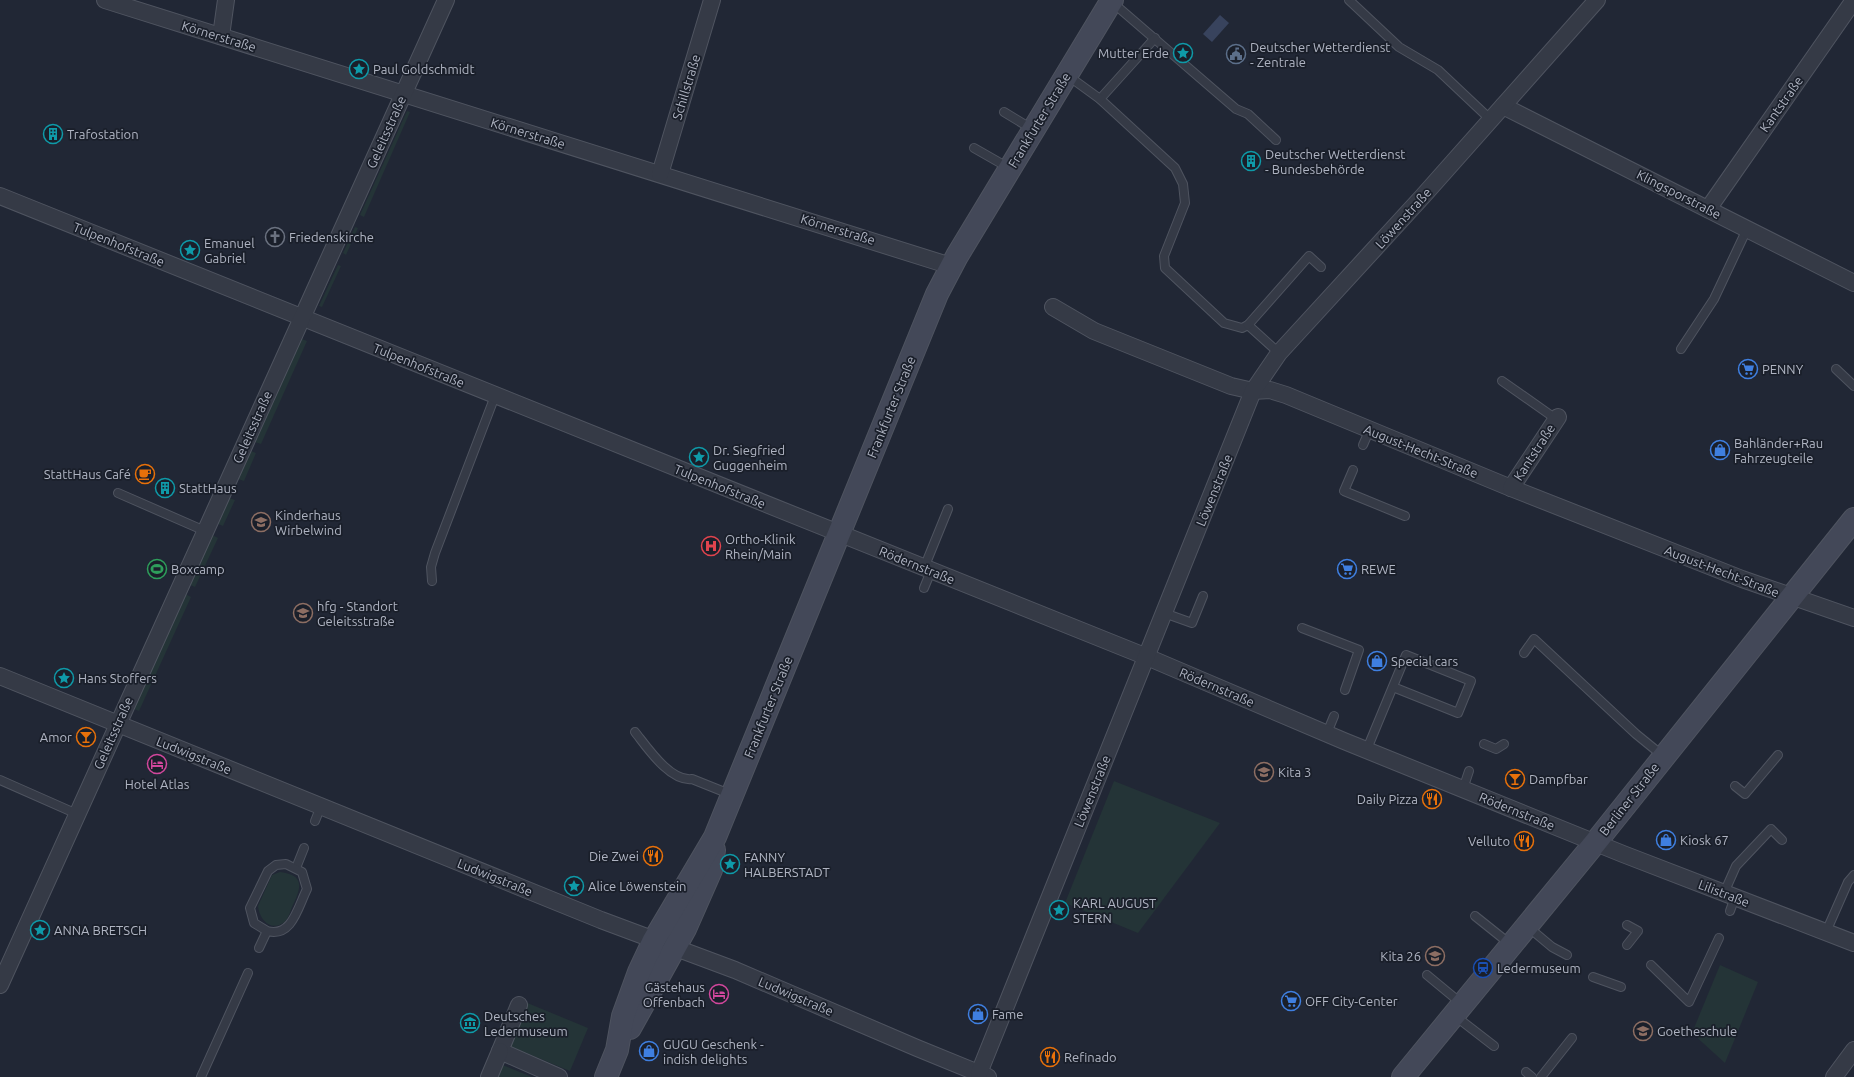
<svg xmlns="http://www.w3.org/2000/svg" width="1854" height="1077" viewBox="0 0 1854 1077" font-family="Ubuntu,sans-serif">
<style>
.green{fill:#243437}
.water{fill:#38435d}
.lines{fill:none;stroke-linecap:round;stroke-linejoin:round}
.lane-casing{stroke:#4f5460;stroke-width:10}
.street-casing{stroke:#4f5460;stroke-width:18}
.secondary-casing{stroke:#4f5460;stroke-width:24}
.lane{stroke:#353a46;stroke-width:8}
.street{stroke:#353a46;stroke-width:16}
.secondary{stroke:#434858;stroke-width:22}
.labels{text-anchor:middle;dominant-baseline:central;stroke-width:3.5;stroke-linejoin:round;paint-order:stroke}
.street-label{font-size:13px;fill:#afb4c2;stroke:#1a1f2a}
.poi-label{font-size:13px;fill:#afb4c2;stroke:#1a1f2a;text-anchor:start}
</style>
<rect width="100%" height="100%" fill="#212735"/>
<g class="green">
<path d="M407 111 410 112 364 217 360 215Z"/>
<path d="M355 227 358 228 346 255 343 253Z"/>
<path d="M338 265 341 266 322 307 319 306Z"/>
<path d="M302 339 307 341 261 444 255 442Z"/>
<path d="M251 451 256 453 244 481 238 479Z"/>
<path d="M229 498 235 500 223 526 218 524Z"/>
<path d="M212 535 218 538 195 587 190 585Z"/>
<path d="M185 594 191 597 139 711 134 709Z"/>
<path d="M1114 781 1220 823 1138 933 1065 903Z"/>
<path d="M280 872C306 875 301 889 292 907 290 912 288 920 283 923 270 932 259 918 258 906L272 875Z"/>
<path d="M1720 965 1758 982 1725 1063 1692 1033Z"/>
<path d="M525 1002 588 1028 570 1071 507 1045Z"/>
<path d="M500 1064 532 1077H495Z"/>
</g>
<path class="water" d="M1220 15 1229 23 1212 42 1203 34Z"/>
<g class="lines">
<defs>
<g id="lane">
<path d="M1349 0 1399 47 1438 70 1491 120"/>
<path d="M1112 2 1236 109 1248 114 1276 140"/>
<path d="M1155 38 1100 99 1175 168 1183 184 1185 203 1164 256 1165 268 1224 323 1242 328 1248 325 1279 353"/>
<path d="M1067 75 1100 99"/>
<path d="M1004 112 1032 129"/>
<path d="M974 148 1009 168"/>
<path d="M1248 325 1309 256 1321 267"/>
<path d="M1681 349 1714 299 1747 229"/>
<path d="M1836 369 1854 386"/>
<path d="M1502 381 1556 419"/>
<path d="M1363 445 1370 429"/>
<path d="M1353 470 1344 491 1405 516"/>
<path d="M118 493 205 531"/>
<path d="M924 568 948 509"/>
<path d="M432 581 431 567 435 553 495 396"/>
<path d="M924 588 931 571"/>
<path d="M1164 613 1192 623 1203 596"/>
<path d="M1302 628 1359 650 1345 690"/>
<path d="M1524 653 1534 639 1636 734 1663 756"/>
<path d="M635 732C647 747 670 782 692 779L732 795"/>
<path d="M1327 733 1334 716"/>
<path d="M1484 744 1496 749 1504 744"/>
<path d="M1367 749 1406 655 1471 681 1458 713 1393 687"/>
<path d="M0 780 77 814"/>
<path d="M1735 786 1745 794 1778 755"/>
<path d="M1463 789 1469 771"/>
<path d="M315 821 321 806"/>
<path d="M296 868 304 848"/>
<path d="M1724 893 1736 866 1771 829 1782 840"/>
<path d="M1730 911 1735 897"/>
<path d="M1475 916 1510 944"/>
<path d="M1627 925 1638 931 1627 945"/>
<path d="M1527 926 1552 947 1567 955"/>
<path d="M1826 932 1848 882 1854 875"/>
<path d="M259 948 267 931C292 938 298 907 307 889L302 872 286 864 276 865 268 871 250 908 254 923 267 931"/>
<path d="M1651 965 1689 1002 1719 938"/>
<path d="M1427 975 1462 1004"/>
<path d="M1593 977 1621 987"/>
<path d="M1454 1015 1494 1046"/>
<path d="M1526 1072 1532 1077"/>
<path d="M201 1077 248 973"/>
<path d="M1541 1077 1572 1038"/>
</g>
<g id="street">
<path d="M105 0 951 266"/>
<path d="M221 36 226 0"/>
<path d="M1503 106 1854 283"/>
<path d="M660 174 712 0"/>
<path d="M0 196 1147 657 1344 741 1623 854 1854 943"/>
<path d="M1708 209 1854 0"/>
<path d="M1053 307 1094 331 1231 386 1253 391 1270 390 1286 395 1511 488 1742 579 1854 618"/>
<path d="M1511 488 1558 417"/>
<path d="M0 676 601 920 735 970 917 1048 988 1077"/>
<path d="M0 985 446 0"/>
<path d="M519 1005 500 1051 559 1077"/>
<path d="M979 1073 1253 391 1279 353 1423 196 1597 0"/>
<path d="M489 1077 500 1051"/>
<path d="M1834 1077 1854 1050"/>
</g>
<g id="secondary">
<path d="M630 1028 685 929 711 870 714 850"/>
<path d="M606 1077 617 1050 623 1016 639 972 654 940 715 837 937 294 957 256 1112 0"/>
<path d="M1403 1077 1595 843 1854 519"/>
</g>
</defs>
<use href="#lane" class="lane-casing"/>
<use href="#street" class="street-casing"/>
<use href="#secondary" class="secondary-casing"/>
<use href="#lane" class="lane"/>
<use href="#street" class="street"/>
<use href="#secondary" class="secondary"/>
</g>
<defs>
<symbol id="sight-ring" viewBox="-11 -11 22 22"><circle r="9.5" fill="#1a1f2a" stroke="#0f9aa8" stroke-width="1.5"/><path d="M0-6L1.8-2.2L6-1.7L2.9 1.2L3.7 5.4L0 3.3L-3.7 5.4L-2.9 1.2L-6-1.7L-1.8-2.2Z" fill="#0f9aa8"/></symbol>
<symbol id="civic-ring" viewBox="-11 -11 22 22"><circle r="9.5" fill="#1a1f2a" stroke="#5c6f8a" stroke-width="1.5"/><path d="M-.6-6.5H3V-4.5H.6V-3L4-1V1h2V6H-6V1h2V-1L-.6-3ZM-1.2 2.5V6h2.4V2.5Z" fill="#5c6f8a"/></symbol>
<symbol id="building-ring" viewBox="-11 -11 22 22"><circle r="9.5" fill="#1a1f2a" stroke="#0f9aa8" stroke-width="1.5"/><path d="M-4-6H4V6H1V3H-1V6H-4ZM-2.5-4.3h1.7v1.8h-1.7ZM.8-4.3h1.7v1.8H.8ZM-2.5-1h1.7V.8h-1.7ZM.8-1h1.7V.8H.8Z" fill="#0f9aa8"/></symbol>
<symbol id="church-ring" viewBox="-11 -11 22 22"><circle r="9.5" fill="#1a1f2a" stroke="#6b7280" stroke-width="1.5"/><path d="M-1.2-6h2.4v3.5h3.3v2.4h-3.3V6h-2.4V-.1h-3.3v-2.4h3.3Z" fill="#6b7280"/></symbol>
<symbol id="supermarket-ring" viewBox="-11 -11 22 22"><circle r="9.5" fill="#1a1f2a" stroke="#3f7fe0" stroke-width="1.5"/><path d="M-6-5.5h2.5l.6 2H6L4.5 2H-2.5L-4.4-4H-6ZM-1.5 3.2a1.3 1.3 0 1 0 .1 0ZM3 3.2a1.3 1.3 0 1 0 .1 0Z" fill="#3f7fe0"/></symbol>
<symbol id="shop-ring" viewBox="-11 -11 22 22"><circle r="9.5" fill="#1a1f2a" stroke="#3f7fe0" stroke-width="1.5"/><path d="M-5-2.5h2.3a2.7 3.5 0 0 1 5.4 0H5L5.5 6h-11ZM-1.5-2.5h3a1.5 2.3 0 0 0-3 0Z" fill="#3f7fe0"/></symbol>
<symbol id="cafe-ring" viewBox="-11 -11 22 22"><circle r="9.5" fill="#1a1f2a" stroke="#e8710a" stroke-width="1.5"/><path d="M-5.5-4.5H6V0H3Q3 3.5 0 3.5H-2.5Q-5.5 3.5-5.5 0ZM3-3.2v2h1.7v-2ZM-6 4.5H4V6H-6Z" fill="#e8710a"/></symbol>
<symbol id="school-ring" viewBox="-11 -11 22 22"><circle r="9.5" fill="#1a1f2a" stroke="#8d6e63" stroke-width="1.5"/><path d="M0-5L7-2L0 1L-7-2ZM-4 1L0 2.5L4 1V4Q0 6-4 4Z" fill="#8d6e63"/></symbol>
<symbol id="hospital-ring" viewBox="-11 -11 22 22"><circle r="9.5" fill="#1a1f2a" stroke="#e0444e" stroke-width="1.5"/><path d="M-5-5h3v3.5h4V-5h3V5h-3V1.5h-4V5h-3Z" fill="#e0444e"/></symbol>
<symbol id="stadium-ring" viewBox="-11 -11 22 22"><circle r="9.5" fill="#1a1f2a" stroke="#2e9e5b" stroke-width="1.5"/><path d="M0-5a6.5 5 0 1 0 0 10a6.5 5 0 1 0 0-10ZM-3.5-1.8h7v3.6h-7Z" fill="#2e9e5b"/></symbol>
<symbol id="university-ring" viewBox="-11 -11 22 22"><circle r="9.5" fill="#1a1f2a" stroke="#8d6e63" stroke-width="1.5"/><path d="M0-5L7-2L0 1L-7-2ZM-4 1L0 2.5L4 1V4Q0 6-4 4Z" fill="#8d6e63"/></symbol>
<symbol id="bar-ring" viewBox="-11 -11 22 22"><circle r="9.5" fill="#1a1f2a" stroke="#e8710a" stroke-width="1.5"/><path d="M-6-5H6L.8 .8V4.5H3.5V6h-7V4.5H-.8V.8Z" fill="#e8710a"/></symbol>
<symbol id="hotel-ring" viewBox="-11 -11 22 22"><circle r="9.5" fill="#1a1f2a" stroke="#d1479c" stroke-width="1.5"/><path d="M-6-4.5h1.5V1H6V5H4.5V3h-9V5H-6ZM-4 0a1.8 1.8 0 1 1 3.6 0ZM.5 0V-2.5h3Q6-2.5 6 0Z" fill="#d1479c"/></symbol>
<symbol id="restaurant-ring" viewBox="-11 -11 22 22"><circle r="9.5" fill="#1a1f2a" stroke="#e8710a" stroke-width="1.5"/><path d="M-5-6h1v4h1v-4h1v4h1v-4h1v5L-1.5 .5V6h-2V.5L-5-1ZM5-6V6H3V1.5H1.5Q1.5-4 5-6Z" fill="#e8710a"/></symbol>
<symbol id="station-ring" viewBox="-11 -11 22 22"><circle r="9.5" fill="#1a1f2a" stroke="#1a4fb4" stroke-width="1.5"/><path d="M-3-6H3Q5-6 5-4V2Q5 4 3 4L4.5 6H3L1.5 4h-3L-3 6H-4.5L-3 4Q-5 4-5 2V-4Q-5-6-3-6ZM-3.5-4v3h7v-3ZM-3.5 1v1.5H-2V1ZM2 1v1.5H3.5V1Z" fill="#1a4fb4"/></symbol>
<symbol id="museum-ring" viewBox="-11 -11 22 22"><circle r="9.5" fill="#1a1f2a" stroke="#0f9aa8" stroke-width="1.5"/><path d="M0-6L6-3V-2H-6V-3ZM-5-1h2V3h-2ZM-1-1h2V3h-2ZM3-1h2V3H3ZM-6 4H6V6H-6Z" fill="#0f9aa8"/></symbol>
</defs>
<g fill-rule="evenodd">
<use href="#sight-ring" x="1172" y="42" width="22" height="22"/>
<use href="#civic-ring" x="1225" y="43" width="22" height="22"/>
<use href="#sight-ring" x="348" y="58" width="22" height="22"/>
<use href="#building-ring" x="42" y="123" width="22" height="22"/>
<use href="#building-ring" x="1240" y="150" width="22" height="22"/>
<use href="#church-ring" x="264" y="226" width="22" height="22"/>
<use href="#sight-ring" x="179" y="239" width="22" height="22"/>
<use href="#supermarket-ring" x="1737" y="358" width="22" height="22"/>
<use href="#shop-ring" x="1709" y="439" width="22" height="22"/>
<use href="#sight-ring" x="688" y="446" width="22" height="22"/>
<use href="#cafe-ring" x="134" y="463" width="22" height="22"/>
<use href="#building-ring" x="154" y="477" width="22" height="22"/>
<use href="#school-ring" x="250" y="511" width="22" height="22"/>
<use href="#hospital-ring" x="700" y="535" width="22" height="22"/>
<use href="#stadium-ring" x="146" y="558" width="22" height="22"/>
<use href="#supermarket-ring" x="1336" y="558" width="22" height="22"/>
<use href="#university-ring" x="292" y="602" width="22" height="22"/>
<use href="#shop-ring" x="1366" y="650" width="22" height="22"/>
<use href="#sight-ring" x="53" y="667" width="22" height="22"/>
<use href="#bar-ring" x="75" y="726" width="22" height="22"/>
<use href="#hotel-ring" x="146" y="753" width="22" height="22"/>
<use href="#school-ring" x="1253" y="761" width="22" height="22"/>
<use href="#bar-ring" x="1504" y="768" width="22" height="22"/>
<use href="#restaurant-ring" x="1421" y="788" width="22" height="22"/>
<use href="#shop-ring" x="1655" y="829" width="22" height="22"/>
<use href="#restaurant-ring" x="1513" y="830" width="22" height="22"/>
<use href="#restaurant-ring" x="642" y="845" width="22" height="22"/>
<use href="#sight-ring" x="719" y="853" width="22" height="22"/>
<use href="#sight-ring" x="563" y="875" width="22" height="22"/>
<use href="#sight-ring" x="1048" y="899" width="22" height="22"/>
<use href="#sight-ring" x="29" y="919" width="22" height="22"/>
<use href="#school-ring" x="1424" y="945" width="22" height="22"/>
<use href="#station-ring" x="1472" y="957" width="22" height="22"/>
<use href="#hotel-ring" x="708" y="983" width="22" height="22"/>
<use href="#supermarket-ring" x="1280" y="990" width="22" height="22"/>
<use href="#shop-ring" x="967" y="1003" width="22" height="22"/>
<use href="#museum-ring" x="459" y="1012" width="22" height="22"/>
<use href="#school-ring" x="1632" y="1020" width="22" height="22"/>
<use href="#shop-ring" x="638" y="1040" width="22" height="22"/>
<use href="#restaurant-ring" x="1039" y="1046" width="22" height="22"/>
</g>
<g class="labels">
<g class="street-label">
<text transform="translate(219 36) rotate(17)">Körnerstraße</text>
<text transform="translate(686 87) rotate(-73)">Schillstraße</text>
<text transform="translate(1781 104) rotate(-55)">Kantstraße</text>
<text transform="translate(1039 120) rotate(-59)">Frankfurter Straße</text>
<text transform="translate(386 132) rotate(-66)">Geleitsstraße</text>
<text transform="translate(528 133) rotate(17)">Körnerstraße</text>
<text transform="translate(1679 194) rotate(27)">Klingsporstraße</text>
<text transform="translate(1403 218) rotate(-48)">Löwenstraße</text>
<text transform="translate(838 229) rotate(17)">Körnerstraße</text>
<text transform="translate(119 244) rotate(22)">Tulpenhofstraße</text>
<text transform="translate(419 365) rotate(22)">Tulpenhofstraße</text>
<text transform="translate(891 407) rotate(-68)">Frankfurter Straße</text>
<text transform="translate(252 427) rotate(-66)">Geleitsstraße</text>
<text transform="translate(1421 451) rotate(22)">August-Hecht-Straße</text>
<text transform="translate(1534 452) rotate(-57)">Kantstraße</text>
<text transform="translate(720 486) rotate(22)">Tulpenhofstraße</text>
<text transform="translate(1214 490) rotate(-68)">Löwenstraße</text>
<text transform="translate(917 565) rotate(22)">Rödernstraße</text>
<text transform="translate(1722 571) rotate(21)">August-Hecht-Straße</text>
<text transform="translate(1217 687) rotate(23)">Rödernstraße</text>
<text transform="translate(768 707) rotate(-68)">Frankfurter Straße</text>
<text transform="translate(113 733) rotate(-66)">Geleitsstraße</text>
<text transform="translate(194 755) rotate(22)">Ludwigstraße</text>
<text transform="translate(1092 791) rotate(-68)">Löwenstraße</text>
<text transform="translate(1629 799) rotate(-52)">Berliner Straße</text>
<text transform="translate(1517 811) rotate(22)">Rödernstraße</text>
<text transform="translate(495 877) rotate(22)">Ludwigstraße</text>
<text transform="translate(1724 893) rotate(21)">Lilistraße</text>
<text transform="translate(796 996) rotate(23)">Ludwigstraße</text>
</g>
<g class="poi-label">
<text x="1250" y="47">Deutscher Wetterdienst<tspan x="1250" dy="15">- Zentrale</tspan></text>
<text x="1169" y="53" text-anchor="end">Mutter Erde</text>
<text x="373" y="69">Paul Goldschmidt</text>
<text x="67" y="134">Trafostation</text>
<text x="1265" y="154">Deutscher Wetterdienst<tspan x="1265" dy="15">- Bundesbehörde</tspan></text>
<text x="289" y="237">Friedenskirche</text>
<text x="204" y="243">Emanuel<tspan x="204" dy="15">Gabriel</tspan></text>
<text x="1762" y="369">PENNY</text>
<text x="1734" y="443">Bahländer+Rau<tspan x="1734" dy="15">Fahrzeugteile</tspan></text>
<text x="713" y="450">Dr. Siegfried<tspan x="713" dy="15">Guggenheim</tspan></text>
<text x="131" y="474" text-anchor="end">StattHaus Café</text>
<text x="179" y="488">StattHaus</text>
<text x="275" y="515">Kinderhaus<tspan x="275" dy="15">Wirbelwind</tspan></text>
<text x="725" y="539">Ortho-Klinik<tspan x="725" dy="15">Rhein/Main</tspan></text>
<text x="171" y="569">Boxcamp</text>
<text x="1361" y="569">REWE</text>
<text x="317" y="606">hfg - Standort<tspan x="317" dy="15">Geleitsstraße</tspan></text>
<text x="1391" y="661">Special cars</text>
<text x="78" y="678">Hans Stoffers</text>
<text x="72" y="737" text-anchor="end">Amor</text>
<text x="1278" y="772">Kita 3</text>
<text x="1529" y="779">Dampfbar</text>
<text x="157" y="784" text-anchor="middle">Hotel Atlas</text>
<text x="1418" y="799" text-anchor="end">Daily Pizza</text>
<text x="1680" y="840">Kiosk 67</text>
<text x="1510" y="841" text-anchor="end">Velluto</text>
<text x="639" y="856" text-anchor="end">Die Zwei</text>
<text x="744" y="857">FANNY<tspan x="744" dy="15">HALBERSTADT</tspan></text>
<text x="588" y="886">Alice Löwenstein</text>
<text x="1073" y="903">KARL AUGUST<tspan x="1073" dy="15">STERN</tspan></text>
<text x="54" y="930">ANNA BRETSCH</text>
<text x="1421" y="956" text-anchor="end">Kita 26</text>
<text x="1497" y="968">Ledermuseum</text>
<text x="705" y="987" text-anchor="end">Gästehaus<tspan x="705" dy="15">Offenbach</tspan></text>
<text x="1305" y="1001">OFF City-Center</text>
<text x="992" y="1014">Fame</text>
<text x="484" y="1016">Deutsches<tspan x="484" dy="15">Ledermuseum</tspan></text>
<text x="1657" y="1031">Goetheschule</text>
<text x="663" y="1044">GUGU Geschenk -<tspan x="663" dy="15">indish delights</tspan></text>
<text x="1064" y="1057">Refinado</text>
</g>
</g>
</svg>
